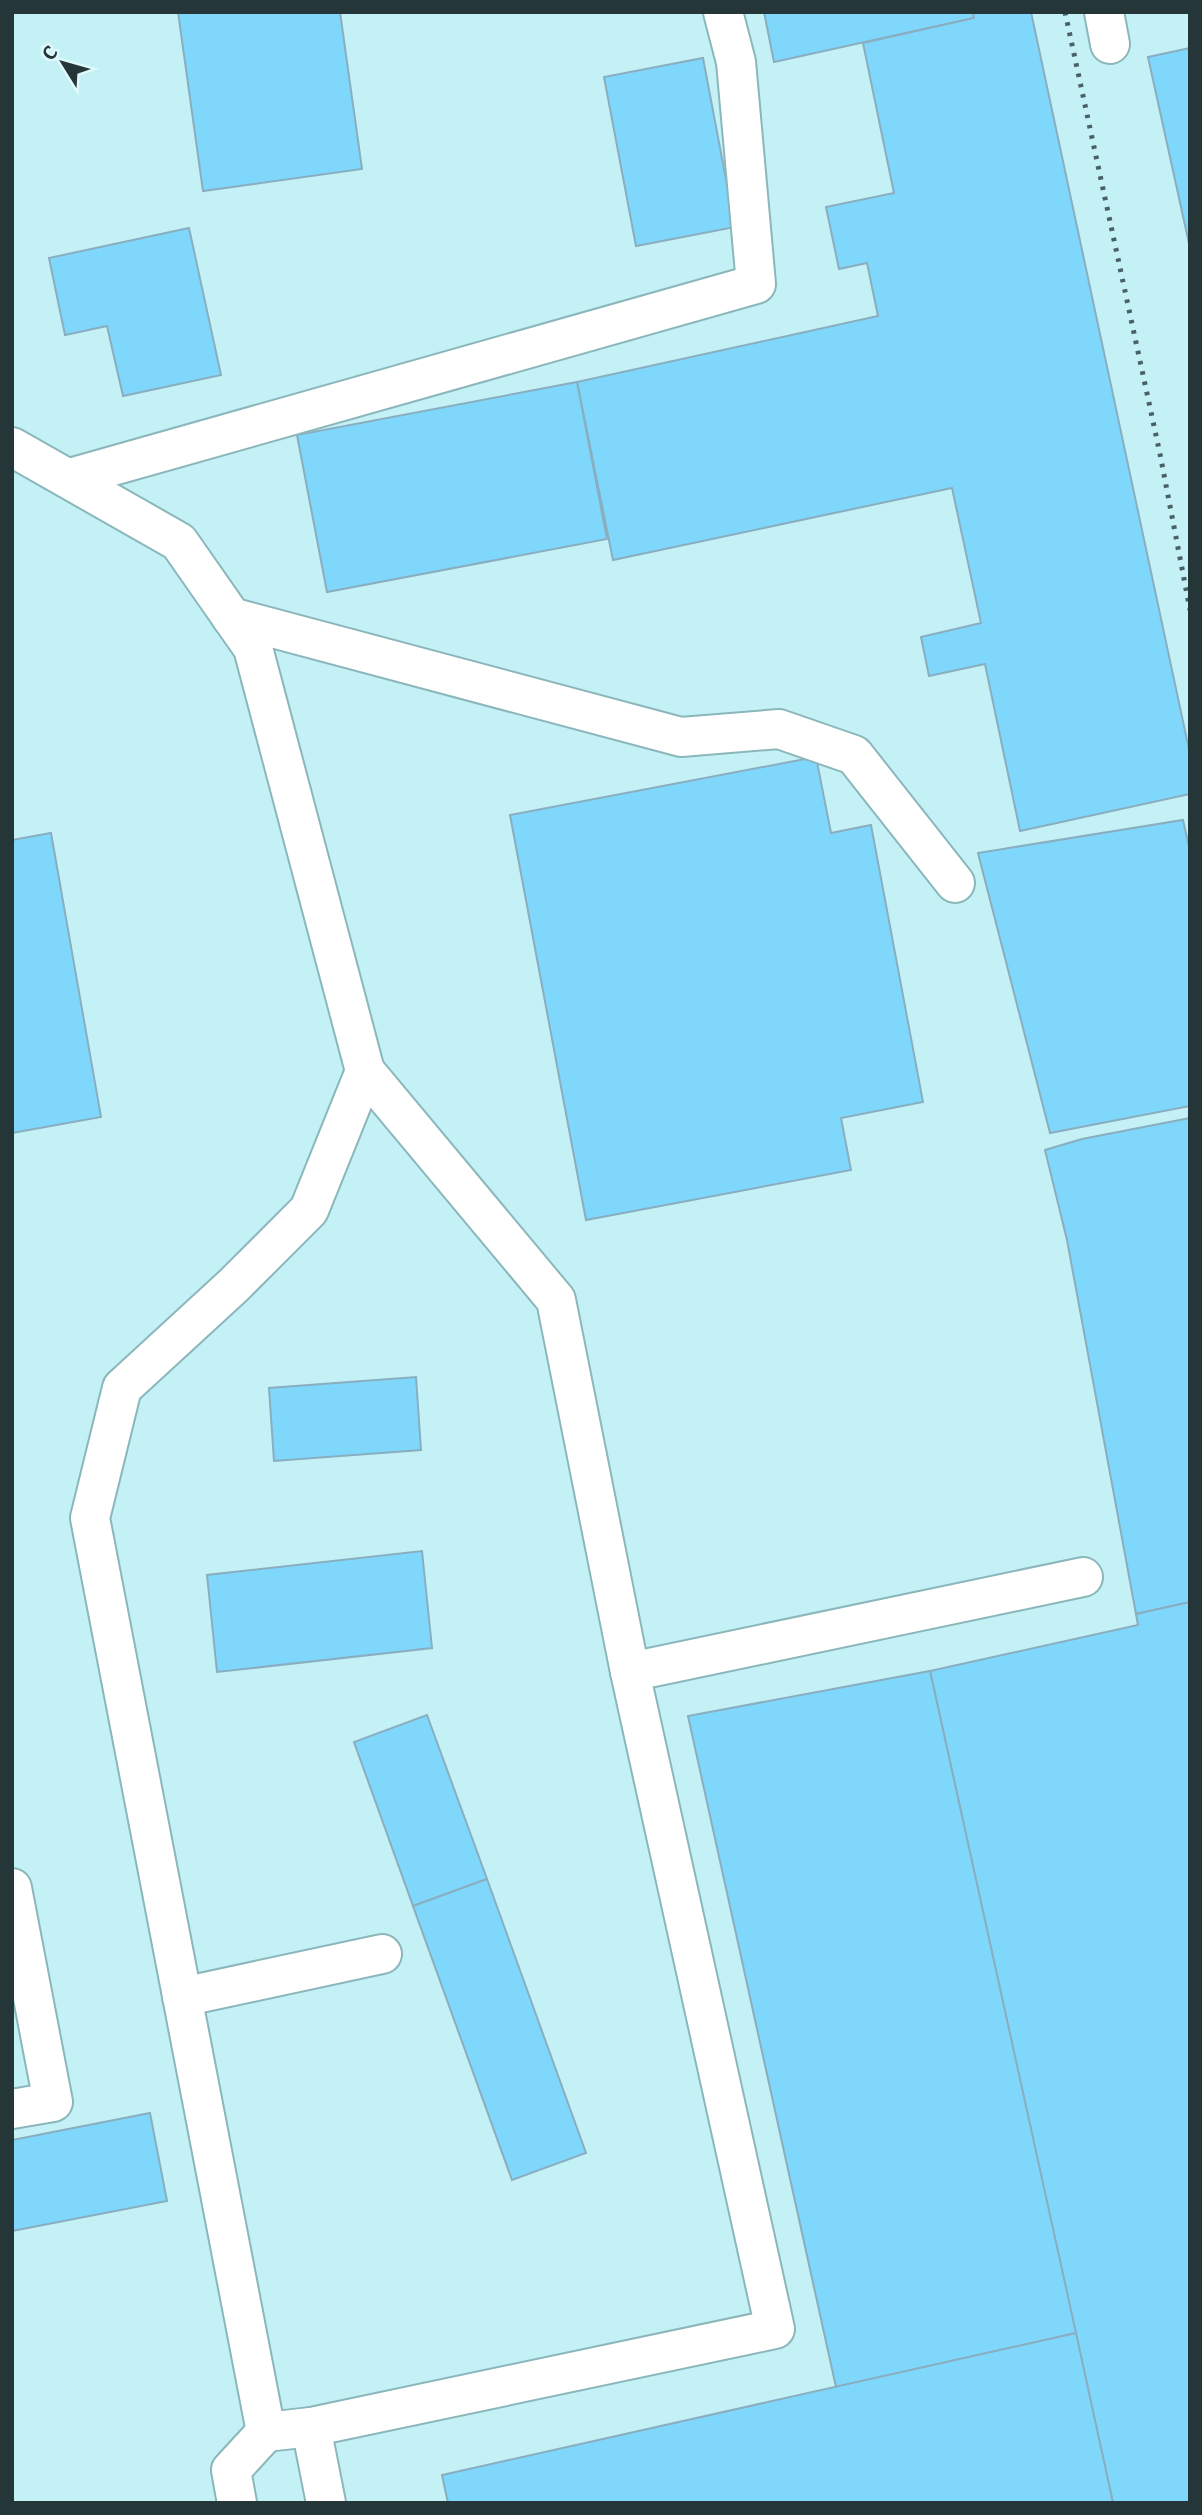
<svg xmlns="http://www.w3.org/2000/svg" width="1202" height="2515" viewBox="0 0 1202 2515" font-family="Bitter,serif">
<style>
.building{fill:#80d7fc;stroke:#89aec0;stroke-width:2}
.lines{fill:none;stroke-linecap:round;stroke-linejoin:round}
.minor-casing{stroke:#8bb7bb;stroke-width:42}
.minor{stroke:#fff;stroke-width:38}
.rail{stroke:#496164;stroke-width:5;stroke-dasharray:3.5 7;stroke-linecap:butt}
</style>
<rect width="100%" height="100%" fill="#c3f1f5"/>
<g class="building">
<path d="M178 12H340L362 169 203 191Z"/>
<path d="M764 12H973L974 18 774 62Z"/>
<path d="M973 12H1031L1190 754V794L1020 831 985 664 929 676 921 637 981 623 952 488 613 560 577 382 878 316 867 263 839 269 826 207 894 193 863 43 974 18Z"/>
<path d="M1190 48V248L1148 57Z"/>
<path d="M703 58 735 227 636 246 604 77Z"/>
<path d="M189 228 221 375 123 396 107 326 65 335 49 258Z"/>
<path d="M577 382 607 539 327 592 297 435Z"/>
<path d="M816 757 831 833 871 825 923 1102 841 1118 851 1170 586 1220 510 815Z"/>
<path d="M1183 820 1190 851V1106L1050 1133 978 853Z"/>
<path d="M51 833 101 1117 12 1133V840Z"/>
<path d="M1190 1118V1602L1136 1614 1067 1240 1045 1150 1082 1139Z"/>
<path d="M416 1377 421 1450 274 1461 269 1388Z"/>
<path d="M422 1551 432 1648 217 1672 207 1575Z"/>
<path d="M1190 1602V2503H1113L930 1671 1138 1625 1136 1614Z"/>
<path d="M930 1671 1076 2333 836 2387 688 1716Z"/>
<path d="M427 1715 487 1879 413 1906 354 1742Z"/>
<path d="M487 1879 586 2153 512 2180 413 1906Z"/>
<path d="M150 2113 167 2201 12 2231V2140Z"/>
<path d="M1076 2333 1113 2503H448L442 2475Z"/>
</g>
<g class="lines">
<defs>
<g id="minor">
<path d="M1104 12 1110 44"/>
<path d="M12 447 179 542 253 648 365 1071 309 1210 234 1285 122 1388 90 1518 266 2432 311 2427"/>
<path d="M70 478 756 284 736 62 723 12"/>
<path d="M231 617 681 737 779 729 854 755 955 883"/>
<path d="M365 1071 556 1300 630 1672"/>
<path d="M12 1888 53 2102 12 2109"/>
<path d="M182 1997 382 1954"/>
<path d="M237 2503 231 2470 266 2432"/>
<path d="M326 2503 311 2427 775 2329 630 1672 1083 1577"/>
</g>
</defs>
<use href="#minor" class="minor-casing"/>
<use href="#minor" class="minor"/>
<path class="rail" d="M1065 12 1160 454 1190 610"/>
</g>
<rect width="1202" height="2515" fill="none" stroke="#243638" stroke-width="28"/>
<g transform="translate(63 63) rotate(307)" stroke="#dffafd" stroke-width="5" paint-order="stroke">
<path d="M0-5L12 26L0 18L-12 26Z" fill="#243638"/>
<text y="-10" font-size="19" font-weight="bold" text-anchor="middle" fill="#243638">С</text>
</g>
</svg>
